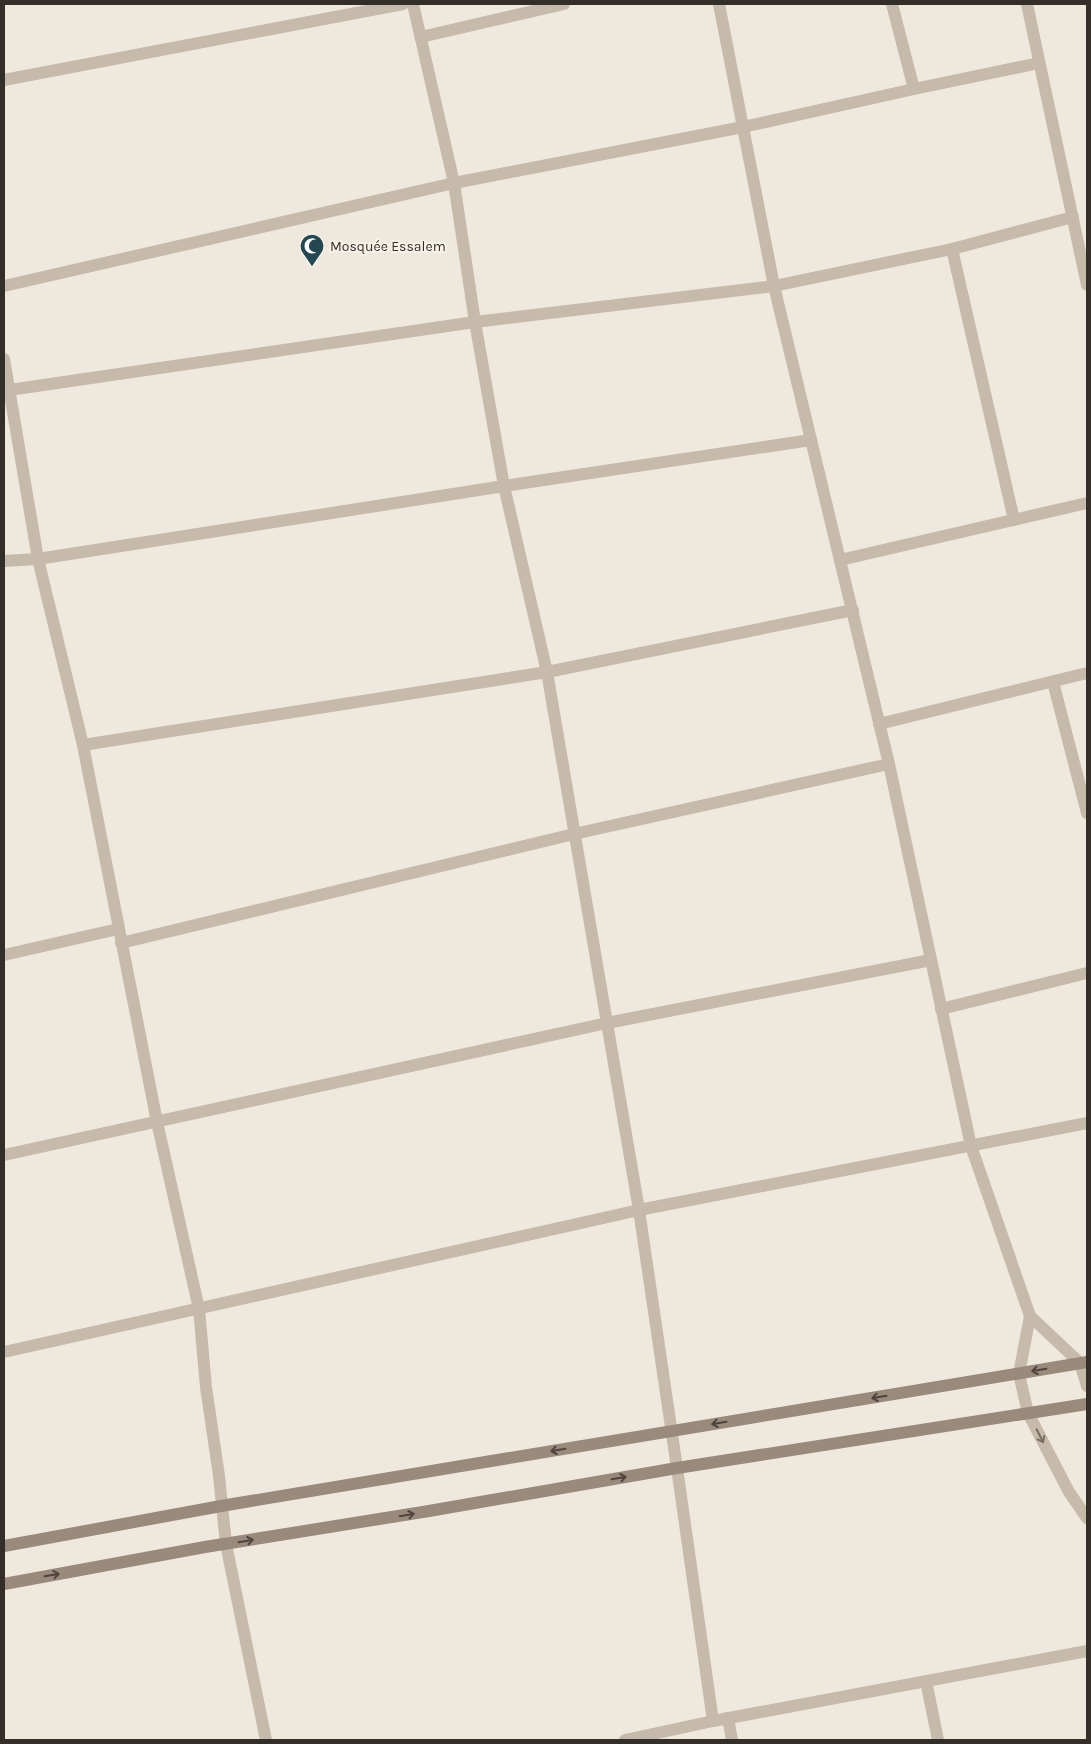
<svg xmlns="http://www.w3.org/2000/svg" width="1091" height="1744" viewBox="0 0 1091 1744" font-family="Karla,sans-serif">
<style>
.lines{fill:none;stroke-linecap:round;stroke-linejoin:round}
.minor{stroke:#c6baaa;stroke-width:12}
.tertiary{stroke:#c6baaa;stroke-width:12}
.secondary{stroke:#998a7c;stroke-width:12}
.oneway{stroke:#4d453e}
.oneway2{stroke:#766d63}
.labels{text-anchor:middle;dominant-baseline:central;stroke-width:4;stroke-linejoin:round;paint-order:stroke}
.poi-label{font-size:14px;fill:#342e29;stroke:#f7f2e9;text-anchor:start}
</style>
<rect width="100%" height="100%" fill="#efe9dd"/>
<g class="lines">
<g class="minor">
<path d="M413 4 454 183 475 322 504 486 547 672 639 1210 677 1468 713 1721"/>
<path d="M719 4 774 286 889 764 971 1146 1030 1316 1080 1363"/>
<path d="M892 4 914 89"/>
<path d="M1027 4 1087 285"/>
<path d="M421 37 564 4"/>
<path d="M4 80 403 4"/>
<path d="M952 249 1014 520"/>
<path d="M4 286 454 183 743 127 914 89 1039 63"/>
<path d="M4 359 38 559 83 745 157 1122 199 1309 206 1387 219 1476 226 1544 266 1740"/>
<path d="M9 390 475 322 774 286 952 249 1073 217"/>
<path d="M840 560 1087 503"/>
<path d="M4 561 38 559 504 486 811 440"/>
<path d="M1053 682 1087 813"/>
<path d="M879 724 1087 673"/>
<path d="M83 745 547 672 853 610"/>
<path d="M121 943 574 834 889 764"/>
<path d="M4 955 118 929"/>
<path d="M941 1009 1087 973"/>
<path d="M4 1155 607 1023 931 960"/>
<path d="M4 1352 639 1210 1087 1123"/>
<path d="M1019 1374 1030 1316"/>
<path d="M926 1681 938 1740"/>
<path d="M728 1718 732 1740"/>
<path d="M625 1740 713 1721 1087 1651"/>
</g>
<g class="tertiary">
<path d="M1080 1363 1087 1386"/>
<path d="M1019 1374 1028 1413 1069 1492 1087 1518"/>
</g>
<g class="secondary">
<path d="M4 1546 221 1506 1087 1362"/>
<path d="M4 1584 205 1547 429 1511 677 1468 1087 1404"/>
</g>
</g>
<defs><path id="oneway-shaft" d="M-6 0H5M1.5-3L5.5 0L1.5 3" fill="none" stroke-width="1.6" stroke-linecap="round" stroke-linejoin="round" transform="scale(1.25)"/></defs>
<g class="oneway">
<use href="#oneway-shaft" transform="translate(1039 1370) rotate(170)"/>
<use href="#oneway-shaft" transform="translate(879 1397) rotate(171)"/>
<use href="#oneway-shaft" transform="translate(719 1423) rotate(171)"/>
<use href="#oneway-shaft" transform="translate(558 1450) rotate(171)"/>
<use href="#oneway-shaft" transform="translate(619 1478) rotate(-10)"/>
<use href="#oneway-shaft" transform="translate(407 1515) rotate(-9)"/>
<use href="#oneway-shaft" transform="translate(246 1541) rotate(-9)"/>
<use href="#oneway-shaft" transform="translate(52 1575) rotate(-10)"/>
</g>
<use class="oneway2" href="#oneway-shaft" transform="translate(1040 1436) rotate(63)"/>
<defs>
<symbol id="mosque-pin" viewBox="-11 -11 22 30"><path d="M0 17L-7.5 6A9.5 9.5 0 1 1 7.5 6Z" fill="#234851" stroke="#f7f2e9"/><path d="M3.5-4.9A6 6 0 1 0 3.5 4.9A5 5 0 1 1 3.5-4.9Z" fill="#fff"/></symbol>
</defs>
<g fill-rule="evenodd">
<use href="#mosque-pin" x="298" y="232" width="28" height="38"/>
</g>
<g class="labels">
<g class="poi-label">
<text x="330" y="246">Mosquée Essalem</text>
</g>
</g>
<rect width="1091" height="1744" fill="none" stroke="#342e29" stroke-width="10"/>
</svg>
